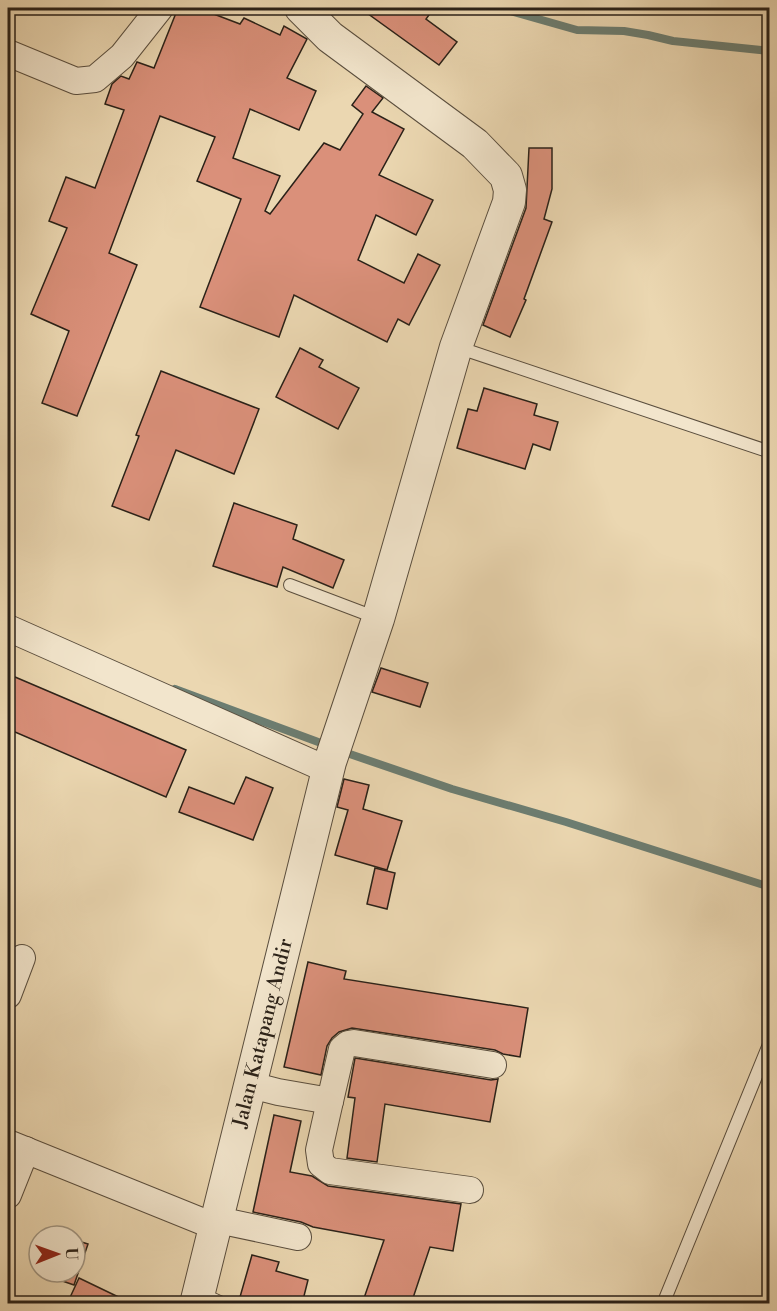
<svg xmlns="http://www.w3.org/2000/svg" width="777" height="1311" viewBox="0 0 777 1311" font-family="'Libre Bodoni',serif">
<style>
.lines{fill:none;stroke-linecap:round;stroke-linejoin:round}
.stream{stroke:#6c7d71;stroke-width:8}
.building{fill:#da907a;stroke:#2a2118;stroke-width:1.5}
.service-casing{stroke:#5a4e3e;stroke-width:14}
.minor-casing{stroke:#5a4e3e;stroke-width:28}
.tertiary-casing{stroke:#5a4e3e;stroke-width:34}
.service{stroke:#f2e5cc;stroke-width:12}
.minor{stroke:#f2e5cc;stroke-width:26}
.tertiary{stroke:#f2e5cc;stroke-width:32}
.labels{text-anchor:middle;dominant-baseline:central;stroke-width:4.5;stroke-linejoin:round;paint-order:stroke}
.street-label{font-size:20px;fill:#2a2118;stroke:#f2e5cc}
</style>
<rect width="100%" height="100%" fill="#ebd7b1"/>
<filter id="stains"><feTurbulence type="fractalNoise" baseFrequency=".00333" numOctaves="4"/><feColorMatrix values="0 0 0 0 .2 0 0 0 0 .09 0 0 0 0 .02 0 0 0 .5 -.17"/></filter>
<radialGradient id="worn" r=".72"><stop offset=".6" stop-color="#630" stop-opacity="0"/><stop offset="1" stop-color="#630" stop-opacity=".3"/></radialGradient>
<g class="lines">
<g class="stream">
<path d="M500 8 577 30 624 31 648 35 673 41 770 51"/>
<path d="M175 689 329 746"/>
<path d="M341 751 452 789 566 822 770 887"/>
</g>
</g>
<g class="building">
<path d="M178 8H198L240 24 244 18 280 35 284 26 307 39 287 78 316 91 299 130 250 109 233 158 280 176 265 211 270 214 324 143 340 150 363 114 352 105 366 86 383 98 372 112 404 129 379 175 433 200 416 235 376 215 358 260 404 283 418 254 440 265 409 325 398 319 387 342 294 295 279 337 200 307 241 199 197 181 215 137 160 116 109 253 137 265 77 416 42 403 69 331 31 314 67 228 49 221 66 177 95 188 124 110 105 104 112 84 121 76 129 79 137 62 154 68Z"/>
<path d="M360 8H434L426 19 457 42 439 65Z"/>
<path d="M529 148H552V189L544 219 552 222 524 299 526 300 510 337 483 325 526 208Z"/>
<path d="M300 348 323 360 319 367 359 388 338 429 276 397Z"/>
<path d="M161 371 259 409 234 474 176 450 149 520 112 506 139 436 136 435Z"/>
<path d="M484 388 537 404 534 415 558 422 550 450 533 444 525 469 457 448 468 409 477 411Z"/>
<path d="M234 503 297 525 293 539 344 560 333 588 283 567 277 587 213 566Z"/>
<path d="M381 668 428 683 420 707 372 692Z"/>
<path d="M8 674 186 750 166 797 8 729Z"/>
<path d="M246 777 273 788 253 840 179 812 189 787 234 804Z"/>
<path d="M344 779 369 785 363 809 402 821 387 870 335 855 348 810 337 807Z"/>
<path d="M375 868 395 873 387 909 367 904Z"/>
<path d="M308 962 346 971 344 979 528 1008 520 1057 503 1054 495 1050 352 1028 339 1032 332 1038 327 1046 321 1075 284 1067Z"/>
<path d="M355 1058 491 1080 498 1079 490 1122 385 1104 377 1162 347 1158 355 1098 348 1097Z"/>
<path d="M274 1115 301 1121 290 1172 312 1176 328 1186 461 1204 453 1251 430 1247 411 1304H362L384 1240 313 1227 301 1222 253 1212Z"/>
<path d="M75 1240 88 1244 74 1285 45 1275 46 1272H75Z"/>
<path d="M252 1255 279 1262 276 1271 308 1280 302 1304H238Z"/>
<path d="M79 1278 133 1304H67Z"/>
</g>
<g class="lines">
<defs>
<g id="service">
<path d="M457 347 770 452"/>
<path d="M290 585 377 618"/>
<path d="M200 1293 224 1304"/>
<path d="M663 1304 770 1042"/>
</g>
<g id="minor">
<path d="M8 53 76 81 95 79 122 56 160 8"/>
<path d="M8 628 328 770"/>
<path d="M8 995 22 958"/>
<path d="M251 1085 278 1092 330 1101 342 1049 348 1044 354 1043 493 1065"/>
<path d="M330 1101 319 1150 321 1164 330 1171 470 1190"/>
<path d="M8 1143 216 1227"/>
<path d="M8 1195 26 1150"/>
<path d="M218 1220 298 1237"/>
</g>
<g id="tertiary">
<path id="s1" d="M196 1304 330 762 378 619 456 347 509 202 510 190 506 176 475 144 330 37 301 8"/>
</g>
</defs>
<use href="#service" class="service-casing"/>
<use href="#minor" class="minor-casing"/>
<use href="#tertiary" class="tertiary-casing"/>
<use href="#service" class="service"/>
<use href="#minor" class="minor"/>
<use href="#tertiary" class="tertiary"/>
</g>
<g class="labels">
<g class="street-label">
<text stroke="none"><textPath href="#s1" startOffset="279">Jalan Katapang Andir</textPath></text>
</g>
</g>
<rect width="777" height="1311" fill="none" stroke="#ebd7b1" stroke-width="30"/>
<rect x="9" y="9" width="759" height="1293" fill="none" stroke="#2a2118" stroke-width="3"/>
<rect x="15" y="15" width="747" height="1281" fill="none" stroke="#2a2118" stroke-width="1.5"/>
<g transform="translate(57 1254) rotate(89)"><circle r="28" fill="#f2e5cc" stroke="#a29784" stroke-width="1.5"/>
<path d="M0-4.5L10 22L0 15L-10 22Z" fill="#8f2418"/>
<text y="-9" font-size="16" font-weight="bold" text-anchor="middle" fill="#2a2118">U</text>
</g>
<rect width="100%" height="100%" filter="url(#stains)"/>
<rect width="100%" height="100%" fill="url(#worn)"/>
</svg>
